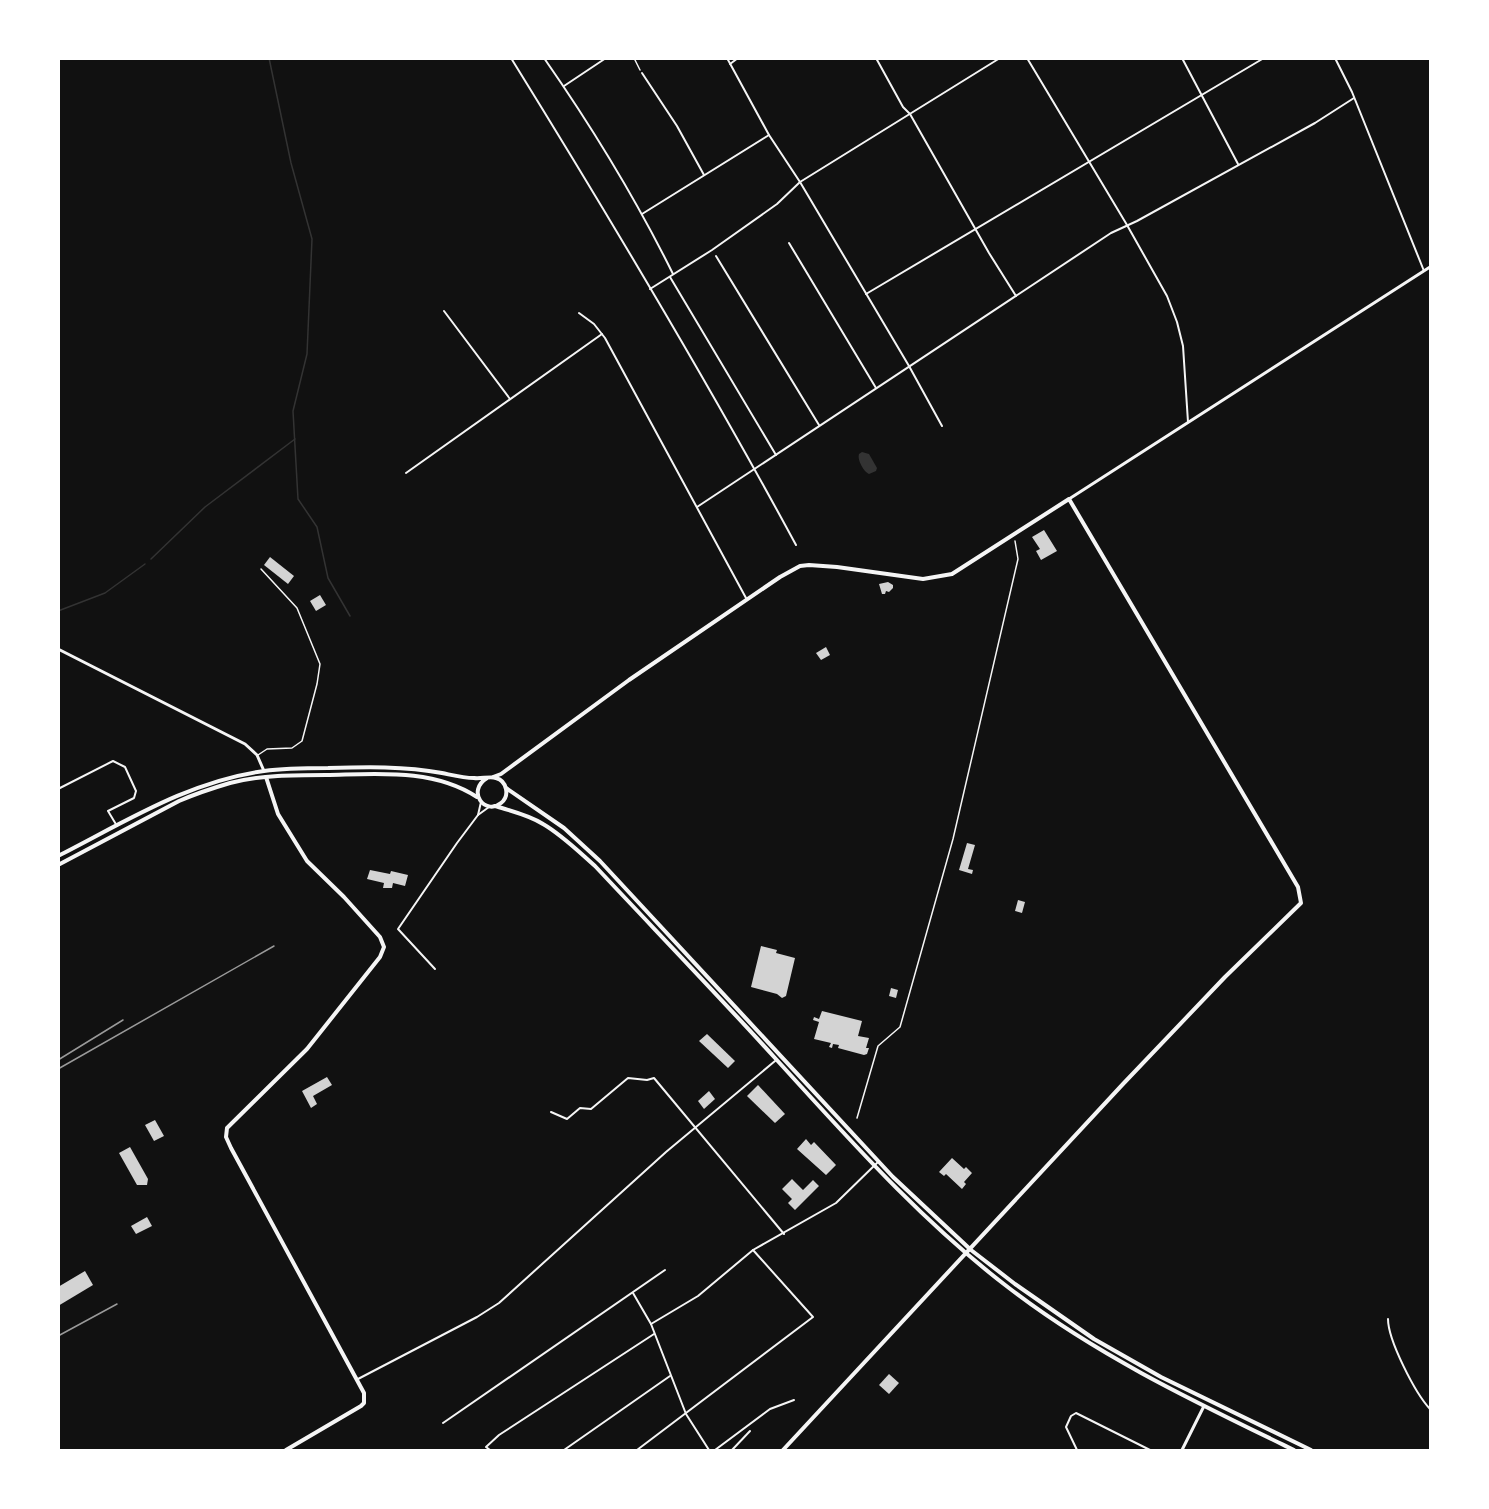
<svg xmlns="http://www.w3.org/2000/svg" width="1489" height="1509" viewBox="0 0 1489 1509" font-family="'Crimson Pro',serif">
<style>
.water{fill:#333}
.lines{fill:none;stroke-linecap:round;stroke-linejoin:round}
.stream{stroke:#333;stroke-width:1.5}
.building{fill:#d3d3d3}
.path{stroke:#f5f5f5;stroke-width:1.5}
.service{stroke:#f5f5f5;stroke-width:1.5}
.pedestrian{stroke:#f5f5f5;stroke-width:1.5}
.minor{stroke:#f5f5f5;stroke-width:2}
.tertiary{stroke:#f5f5f5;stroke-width:3}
.secondary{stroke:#f5f5f5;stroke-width:4}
.primary{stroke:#f5f5f5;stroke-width:4}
.rail{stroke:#9a9a9a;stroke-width:1.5}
</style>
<rect width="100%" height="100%" fill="#111"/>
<path class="water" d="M862 452 869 454 877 468 876 471 869 474C864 472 857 460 859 454Z"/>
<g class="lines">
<g class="stream">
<path d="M269 58 291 163 312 239 307 354 293 411 298 499 317 527 328 578 350 616"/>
<path d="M151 559 205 507 295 439"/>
<path d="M58 611 105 593 145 564"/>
</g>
</g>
<g class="building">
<path d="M1044 530 1057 551 1041 560 1036 551 1040 549 1032 537Z"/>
<path d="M270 557 294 576 288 584 264 565Z"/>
<path d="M888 582 893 585V588L889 592 886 591 885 594H882L879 584Z"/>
<path d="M320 595 326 605 316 611 310 601Z"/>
<path d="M826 647 830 655 821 660 816 653Z"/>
<path d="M967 843 975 845 968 869 973 870 972 874 959 870Z"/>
<path d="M370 870 390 874 391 871 408 875 405 886 393 883 392 888H383L384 883 367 879Z"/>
<path d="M1018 900 1025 902 1022 913 1015 911Z"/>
<path d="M761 946 777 950 776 953 795 958 786 996 782 998 777 994 751 987Z"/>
<path d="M891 988 898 990 896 998 889 996Z"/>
<path d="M822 1011 862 1021 858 1036 869 1038 866 1048H869L867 1054 864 1055 838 1048 839 1045 833 1044 832 1048 829 1047 831 1043 814 1039 819 1022 813 1020 814 1017 819 1019Z"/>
<path d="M707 1034 735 1061 728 1068 699 1041Z"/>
<path d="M327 1077 332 1085 313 1096 317 1104 311 1108 302 1091Z"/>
<path d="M758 1085 785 1114 775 1123 747 1096Z"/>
<path d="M709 1091 715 1099 704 1109 698 1101Z"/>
<path d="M155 1120 164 1136 154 1141 145 1125Z"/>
<path d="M806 1139 811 1145 814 1142 836 1165 826 1175 797 1149Z"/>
<path d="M130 1147 148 1179 147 1185H137L119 1153Z"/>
<path d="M952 1158 964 1169 966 1167 972 1173 964 1182 966 1184 962 1189 946 1174 944 1176 939 1172Z"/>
<path d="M792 1179 803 1190 813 1180 819 1186 795 1210 788 1203 792 1199 782 1189Z"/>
<path d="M147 1217 152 1226 136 1234 131 1226Z"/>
<path d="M85 1271 93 1285 58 1306V1287Z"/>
<path d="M889 1374 899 1383 889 1394 879 1385Z"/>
</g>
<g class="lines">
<path class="path" d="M634 58 640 70"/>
<path class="service" d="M258 755 267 749 292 748 302 741 317 684 320 664 297 608 261 569"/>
<path class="pedestrian" d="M857 1118 878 1046 900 1027 953 839 1018 559 1015 541"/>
<g class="minor">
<path d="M511 58C610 218 707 380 796 545"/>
<path d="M544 58C592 127 636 199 673 274"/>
<path d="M727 58 769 135 800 182 909 366 942 426"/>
<path d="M876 58 903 107 910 114 989 253 1016 296"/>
<path d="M1027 58 1127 225 1167 296 1177 322 1183 346 1188 422"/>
<path d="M1182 58 1238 164"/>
<path d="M1335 58 1352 92 1424 271"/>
<path d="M730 64 738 58"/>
<path d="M642 73 677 126 704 175"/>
<path d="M564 86 606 58"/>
<path d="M642 214 769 135"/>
<path d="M789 243 876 388"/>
<path d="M716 256 819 425"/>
<path d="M670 277 776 455"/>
<path d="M650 289 712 250 777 204 800 182 1000 58"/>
<path d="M866 294 1264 58"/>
<path d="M444 311 510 399"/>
<path d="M579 313 594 324 605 338 746 598"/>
<path d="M406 473 602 334"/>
<path d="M697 507 1111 233 1137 221 1315 123 1354 98"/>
<path d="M58 789 113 761 125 767 136 791 134 798 108 811 117 826"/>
<path d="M478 815 481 802"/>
<path d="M435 969 398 929 457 843 478 815 489 807"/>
<path d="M551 1112 567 1119 580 1108 591 1109 628 1078 647 1080 654 1078 784 1234"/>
<path d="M633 1293 651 1324 686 1414 709 1450"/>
<path d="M1388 1319C1388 1340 1415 1393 1430 1409"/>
<path d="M651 1324 698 1296 753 1250 836 1203 879 1161"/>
<path d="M358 1379 477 1317 499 1303 666 1152 775 1061"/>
<path d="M443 1423 665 1270"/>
<path d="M490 1450 486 1447 499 1435 654 1334"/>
<path d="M564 1450 670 1376"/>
<path d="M637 1450 813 1317 753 1250"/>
<path d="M715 1450 770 1409 794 1400"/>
<path d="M732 1450 750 1431"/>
<path d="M1077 1450 1066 1427 1071 1416 1076 1413 1150 1450"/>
</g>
<g class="tertiary">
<path d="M1069 499 1430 267"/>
<path d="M58 649 245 744 257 755 264 771"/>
<path d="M1182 1450 1204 1406"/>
</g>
<g class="secondary">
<path d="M266 777 278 814 307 861 344 897 380 937 384 947 380 957 307 1049 227 1128 226 1137 231 1148 364 1393V1403L361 1406 286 1450"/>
<path d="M493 777 501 774 629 680 780 577 800 566 809 565 837 567 923 579 952 574 1069 499 1298 887 1301 903 1225 977 1123 1084 783 1450"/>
</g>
<g class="primary">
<path d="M506 788 564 828 600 861 893 1177 971 1250 1015 1284 1094 1339 1161 1377 1311 1450"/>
<path d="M495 806C511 811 529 815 543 824 562 835 578 851 595 866 655 930 716 993 775 1058 849 1139 921 1221 1009 1288 1096 1355 1195 1402 1294 1450"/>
<path d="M58 856C125 822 189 781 264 771 285 768 307 768 328 768 366 767 404 766 442 773 452 775 463 778 474 778 481 779 490 776 496 778 507 781 510 796 501 803 485 816 466 791 487 778"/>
<path d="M58 865 179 801C195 794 213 788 230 783 261 775 294 775 326 775 377 774 433 768 477 797"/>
</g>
<g class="rail">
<path d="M58 1060 123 1020"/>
<path d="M58 1069 274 946"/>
<path d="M58 1336 117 1304"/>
</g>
</g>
<rect width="1489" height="1509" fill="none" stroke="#ffffff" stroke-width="120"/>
</svg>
